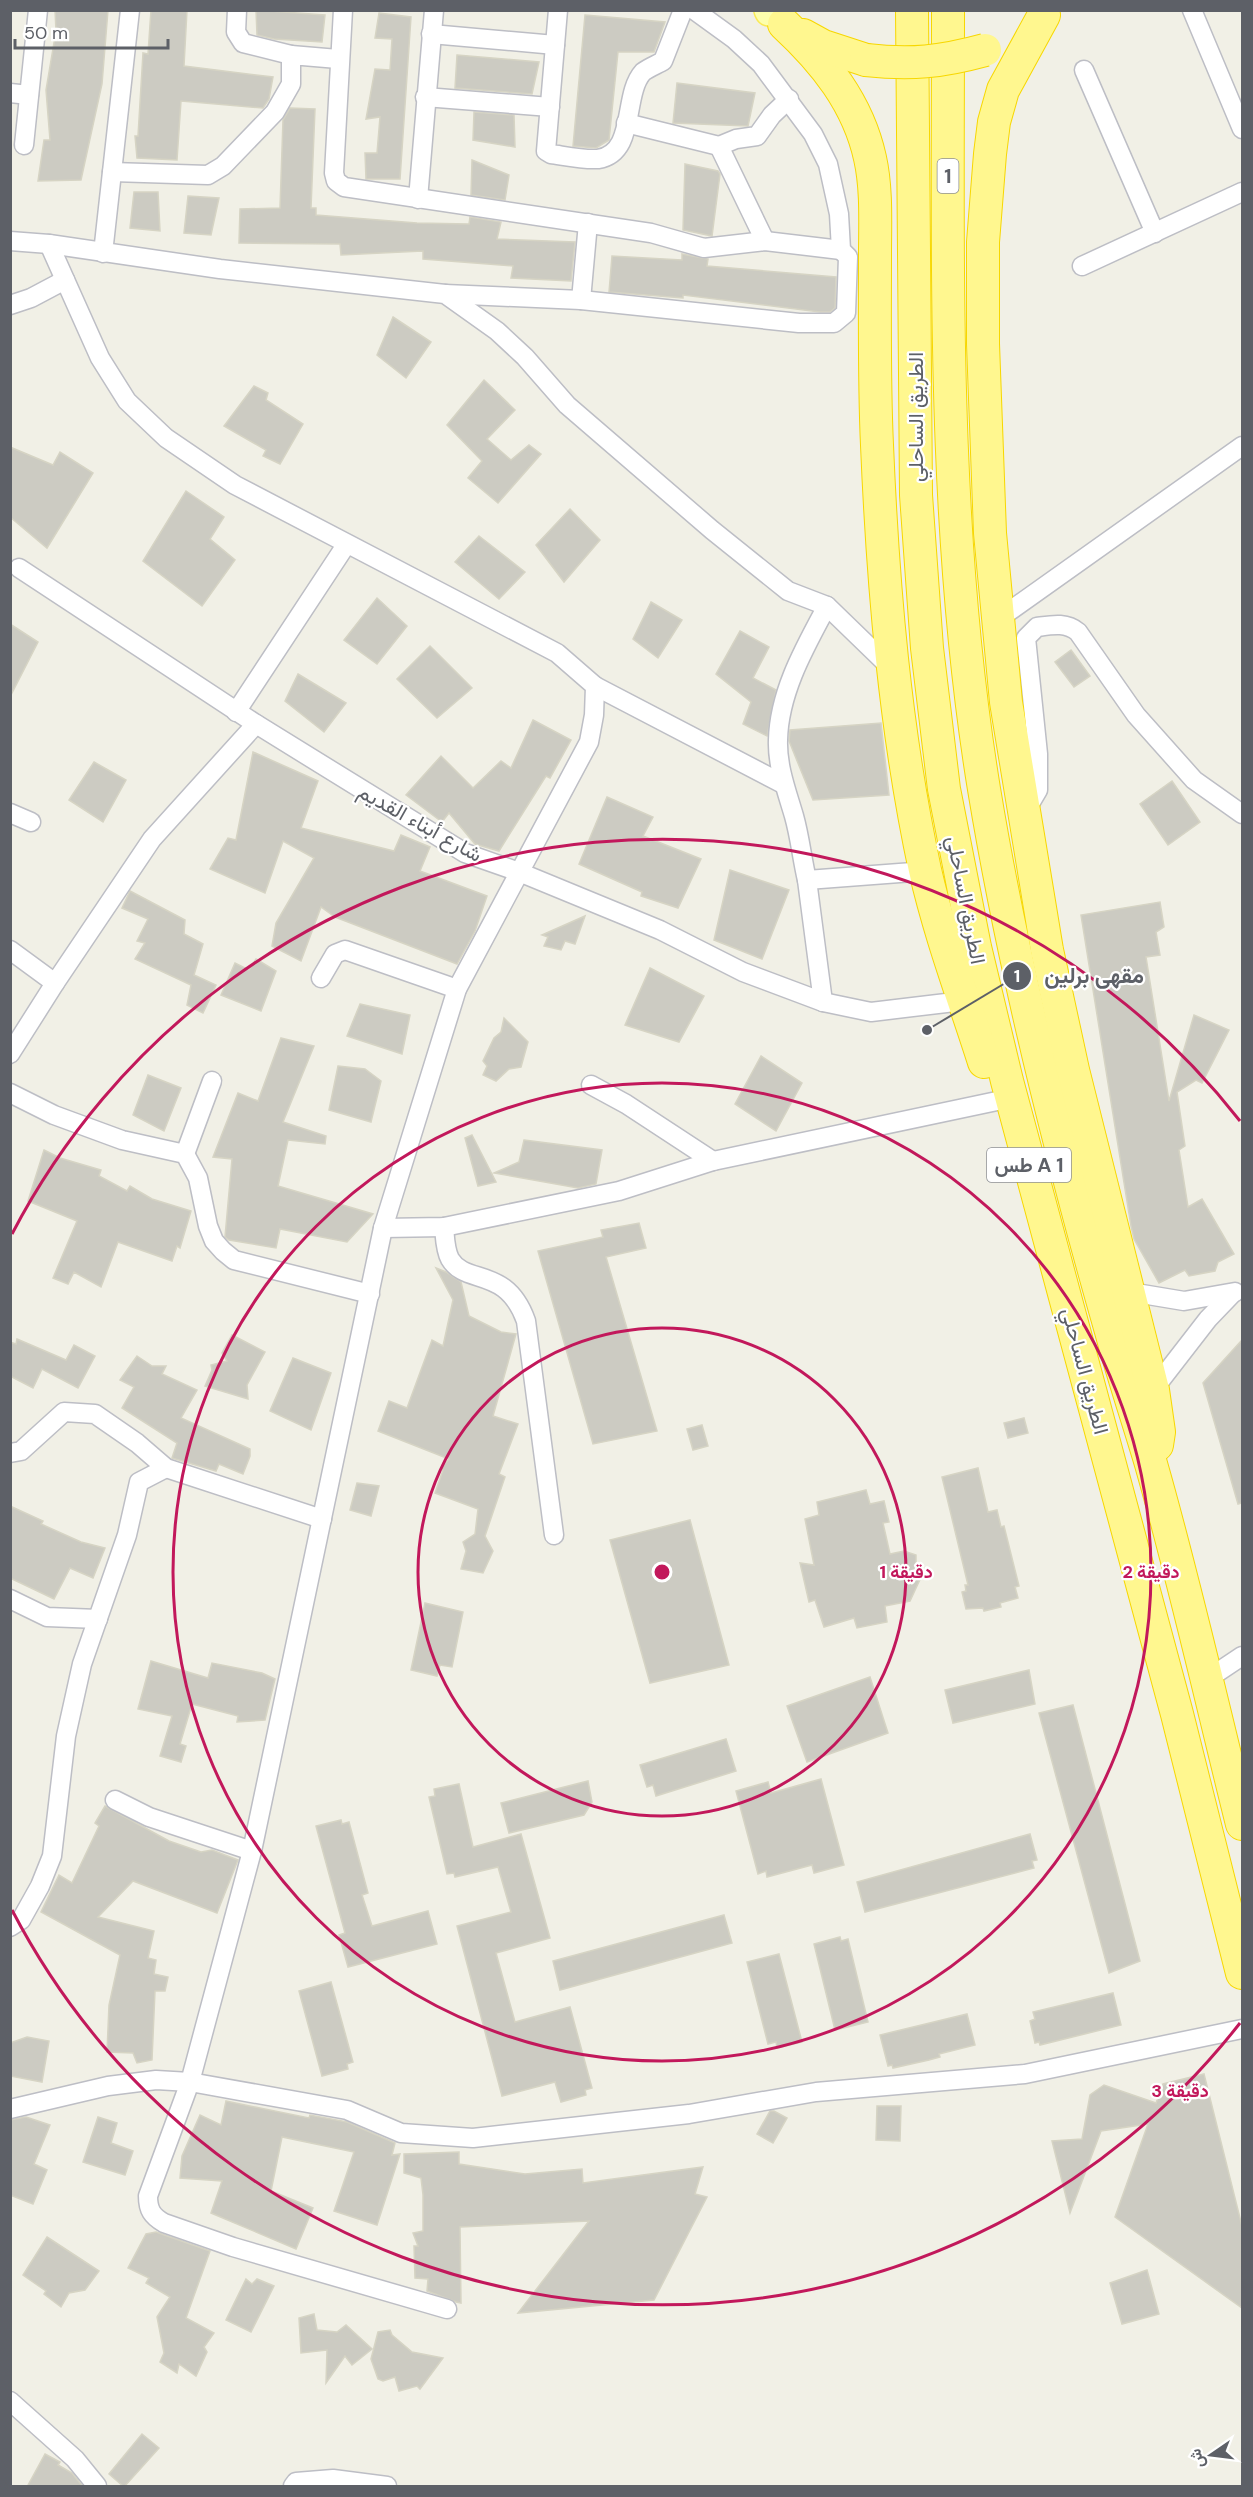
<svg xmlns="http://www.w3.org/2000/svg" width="1253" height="2497" viewBox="0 0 1253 2497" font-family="'DM Sans',Vazirmatn,sans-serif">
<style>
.building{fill:#cccbc2;stroke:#d6d4c4;stroke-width:1.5}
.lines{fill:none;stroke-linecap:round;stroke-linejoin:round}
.street-casing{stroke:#bdbec5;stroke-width:21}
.primary-casing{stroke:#faea56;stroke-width:30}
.highway-casing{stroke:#f7d700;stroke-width:34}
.street{stroke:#fff;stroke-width:18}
.primary{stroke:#fdffad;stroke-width:27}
.highway{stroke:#fff78f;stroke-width:32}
.highway-bridge-casing{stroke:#f7d700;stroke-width:34;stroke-linecap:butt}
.highway-bridge{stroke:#fff78f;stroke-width:32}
.ring{fill:none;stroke:#c2185b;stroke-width:3}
.labels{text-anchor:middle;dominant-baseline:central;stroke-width:4.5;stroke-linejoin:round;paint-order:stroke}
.shield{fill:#fff;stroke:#8e9095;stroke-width:1.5}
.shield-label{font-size:20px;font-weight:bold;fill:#5d6067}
.street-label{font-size:21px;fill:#5d6067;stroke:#fff}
.centre{fill:#c2185b;stroke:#fff;stroke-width:3}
.ring-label{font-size:18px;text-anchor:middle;font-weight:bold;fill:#c2185b;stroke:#fff;stroke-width:4.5;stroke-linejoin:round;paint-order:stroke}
.leader{fill:none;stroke:#5d6067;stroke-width:2}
.callout-dot{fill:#5d6067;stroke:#fff;stroke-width:2}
.mark-label{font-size:18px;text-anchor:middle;font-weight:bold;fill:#fff}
.callout-label{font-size:22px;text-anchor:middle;font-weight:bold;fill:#5d6067;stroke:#fff;stroke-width:4.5;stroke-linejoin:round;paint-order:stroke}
</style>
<rect width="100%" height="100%" fill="#f1f0e6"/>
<g class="building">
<path d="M55 10H108L102 84 81 180 38 181 44 140H50L46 90 56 31Z"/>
<path d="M151 10H187L184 66 273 77 269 99 263 108 181 101 177 160 137 158 135 136H138L143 53 148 54Z"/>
<path d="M256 10 325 15 322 42 274 39 257 35Z"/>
<path d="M379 13 411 17 400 179H366L365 153H377L380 117 366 119 375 69 390 70 392 39 375 38Z"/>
<path d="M585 15 665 22 654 52H618L609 140 596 148 573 146Z"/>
<path d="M457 55 539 62 532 94 455 88Z"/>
<path d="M677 83 755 93 748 126 673 123Z"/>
<path d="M290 108 315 109 311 208H316V215L417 223 469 224 470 217 501 222 497 239 575 242 571 281 511 278 513 266 423 259V251L341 255 340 244 239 243 240 209 280 208 283 120Z"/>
<path d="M474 112 514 115 515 147 473 140Z"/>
<path d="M472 160 509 175 505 200 471 195Z"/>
<path d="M685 164 718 171 720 174 712 236 683 230Z"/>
<path d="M134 192H158L160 231 130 228Z"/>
<path d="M188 196 219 198 211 235 184 233Z"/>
<path d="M682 254 708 259 707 266 836 277 835 308 830 312H820L683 295V298L609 292 612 256 682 260Z"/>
<path d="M393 317 431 342 406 378 377 355Z"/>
<path d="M484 380 515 410 487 439 511 460 529 445 541 454 498 503 468 478 482 461 447 425Z"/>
<path d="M254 386 268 393 266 400 303 424 280 464 263 456 266 450 224 426Z"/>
<path d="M10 447 53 465 60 452 93 473 47 548 10 517Z"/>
<path d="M186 491 224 517 210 539 235 560 202 606 143 561Z"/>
<path d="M570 509 600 540 564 582 536 545Z"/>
<path d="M479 536 525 572 499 599 455 562Z"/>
<path d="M377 598 407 626 377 664 344 640Z"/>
<path d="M651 602 682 620 658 658 633 639Z"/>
<path d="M10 624 38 642 10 697Z"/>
<path d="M740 631 769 647 753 678 776 690 767 736 743 724 751 702 716 674Z"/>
<path d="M430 646 472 688 437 718 397 679Z"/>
<path d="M1071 650 1090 676 1074 687 1055 662Z"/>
<path d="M298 674 346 703 324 732 285 701Z"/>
<path d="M533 720 571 740 550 778 546 776 499 851 475 844 449 813 442 822 406 795 441 756 473 788 501 761 511 768Z"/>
<path d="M881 723 889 795 813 800 789 741 790 730Z"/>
<path d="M253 752 318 781 301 828 394 851 401 835 430 847 420 871 487 896 475 931 457 964 335 917 321 907 301 961 272 946 276 923 314 858 283 841 265 893 210 869 228 838 236 840Z"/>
<path d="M94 762 126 780 103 822 69 800Z"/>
<path d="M1172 781 1200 822 1168 845 1140 804Z"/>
<path d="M607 797 653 817 643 836 701 859 678 908 641 896 642 892 579 864Z"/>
<path d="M730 870 789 890 762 959 714 940Z"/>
<path d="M130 891 185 920 184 934 203 944 194 975 216 985 203 1013 187 1005 191 985 135 959 145 943 137 941 148 919 122 908Z"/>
<path d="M1160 902 1164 927 1156 932 1160 955 1146 957 1169 1101 1194 1015 1229 1030 1202 1083 1196 1080 1177 1092 1185 1146 1179 1150 1188 1207 1202 1199 1234 1254 1218 1262 1215 1271 1189 1276 1185 1270 1159 1283 1134 1239 1131 1226 1081 915Z"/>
<path d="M585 916 575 944 565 941 561 950 544 946 548 937 542 935Z"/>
<path d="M256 959 276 971 261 1011 221 995 235 963 249 970Z"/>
<path d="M650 968 704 996 679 1042 625 1025Z"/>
<path d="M360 1004 410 1015 402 1054 347 1036Z"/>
<path d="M504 1018 528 1042 521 1067 509 1069 496 1081 483 1075 487 1066 483 1061 494 1038 501 1032Z"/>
<path d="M281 1038 314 1046 283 1122 326 1136 325 1144 288 1140 278 1186 373 1214 347 1242 280 1229 276 1248 229 1240 225 1237 232 1159 213 1157 238 1093 258 1101Z"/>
<path d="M761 1056 802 1083 776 1131 735 1104Z"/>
<path d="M338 1066 365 1069 381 1081 371 1122 329 1110Z"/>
<path d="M148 1075 181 1088 164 1131 133 1115Z"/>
<path d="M472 1135 496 1182 478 1186 465 1138Z"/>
<path d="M524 1140 602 1150 596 1184 578 1188 494 1173 519 1162Z"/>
<path d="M44 1150 60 1158 101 1170 99 1176 127 1191 130 1186 152 1199 191 1211 180 1248 177 1246 172 1261 118 1242 101 1287 74 1272 68 1284 53 1278 77 1221 28 1201Z"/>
<path d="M639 1223 646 1248 606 1257 657 1431 593 1444 538 1251 603 1237 601 1230Z"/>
<path d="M436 1268 446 1272 461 1282 469 1316 501 1332 516 1334 493 1416 518 1424 499 1474 505 1477 485 1536 493 1551 483 1573 461 1569 466 1551 463 1542 475 1534 478 1509 435 1493 443 1470 441 1468 449 1459 378 1431 389 1401 407 1408 432 1340 443 1346 453 1300Z"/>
<path d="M232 1335 265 1352 247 1385 248 1399 205 1386 212 1370 211 1365 227 1361 222 1353Z"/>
<path d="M17 1339 66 1360 74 1345 95 1356 78 1388 42 1369 33 1388 10 1376V1342L16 1344Z"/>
<path d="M1242 1340V1503L1238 1504 1203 1383Z"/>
<path d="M137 1356 152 1366H166L162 1374 197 1390 181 1418 250 1449V1456L243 1474 219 1464 216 1471 172 1458 177 1443 122 1408 134 1387 120 1380Z"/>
<path d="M293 1358 331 1373 311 1430 270 1411Z"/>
<path d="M1024 1418 1028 1433 1008 1438 1004 1423Z"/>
<path d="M702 1425 708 1446 693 1450 687 1429Z"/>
<path d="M978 1468 988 1512 997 1510 1001 1527 1004 1526 1019 1586 1015 1587 1018 1598 1000 1603 1001 1607 984 1611 983 1608 966 1609 962 1592 966 1591 965 1585H968L942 1477Z"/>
<path d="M357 1483 379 1486 371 1516 350 1510Z"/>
<path d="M866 1490 870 1504 884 1501 889 1522 883 1523 890 1554 904 1551 916 1555V1574L923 1573 910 1601 885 1606 887 1622 857 1628 854 1618 824 1627 815 1600 809 1602 800 1563 814 1565 805 1519 819 1515 817 1502Z"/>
<path d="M10 1506 43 1521 41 1524 81 1542 105 1548 93 1578 70 1568 54 1599 10 1578Z"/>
<path d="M690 1520 729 1665 650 1683 610 1540Z"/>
<path d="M425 1603 463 1612 452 1667 440 1665 437 1676 411 1670Z"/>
<path d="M151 1661 208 1678 212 1663 262 1673 275 1679 265 1720 237 1722 238 1716 192 1704 180 1744 186 1746 181 1762 160 1756 172 1716 138 1709Z"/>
<path d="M1029 1670 1035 1704 953 1723 945 1690Z"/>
<path d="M870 1677 888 1733 807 1762 787 1706Z"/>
<path d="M1073 1705 1140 1961 1109 1973 1039 1713Z"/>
<path d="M726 1739 736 1771 656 1796 653 1785 647 1787 640 1765Z"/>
<path d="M821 1779 844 1865 814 1873 812 1865 767 1877 766 1871 758 1874 736 1791 768 1782 771 1793Z"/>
<path d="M588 1781 592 1802 584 1815 509 1833 501 1803Z"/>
<path d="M459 1784 473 1847 521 1834 550 1938 496 1953 515 2022 570 2007 592 2088 585 2090 586 2095 561 2102 555 2082 502 2096 457 1926 511 1912 498 1867 455 1877 454 1873 447 1874 429 1797 435 1796 434 1789Z"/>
<path d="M105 1806 169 1841 201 1852 212 1850 238 1860 217 1913 133 1881 98 1917 154 1931 148 1958 156 1960 154 1974 168 1977 165 1991H155L152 2060 137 2063 133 2053 107 2052 109 2005 120 1955 41 1912 59 1875 72 1883 99 1826 95 1823Z"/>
<path d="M341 1820 342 1824 349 1822 368 1893 362 1895 372 1926 428 1911 437 1944 348 1967 339 1935 345 1933 316 1826Z"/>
<path d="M1030 1834 1037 1860 1032 1861 1034 1868 865 1912 857 1882Z"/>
<path d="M724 1915 732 1943 560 1990 553 1961Z"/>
<path d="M840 1937 841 1941 848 1939 868 2022 835 2030 814 1944Z"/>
<path d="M779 1954 802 2042 777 2048 776 2042 768 2044 747 1962Z"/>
<path d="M331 1982 353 2062 347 2064 348 2069 322 2076 299 1991Z"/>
<path d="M1113 1993 1121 2025 1040 2045 1039 2042 1035 2043 1030 2021 1035 2019 1033 2012Z"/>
<path d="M967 2014 975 2045 939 2054 940 2057 929 2060 893 2068 892 2065 888 2066 880 2035Z"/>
<path d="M27 2037 49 2041 42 2082 10 2076V2043Z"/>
<path d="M1204 2074 1242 2226V2308L1115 2217 1148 2124 1101 2131 1070 2213 1052 2141 1082 2139 1090 2095 1104 2085 1156 2103 1163 2084Z"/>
<path d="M226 2101 309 2118 310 2115 347 2122 395 2143 392 2155 400 2154 377 2225 334 2211 354 2152 282 2137 271 2191 313 2208 296 2249 211 2213 222 2181 180 2178 182 2156 200 2115 221 2125Z"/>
<path d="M877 2106H901L900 2141 876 2140Z"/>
<path d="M770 2111H774L787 2118 773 2143 757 2134Z"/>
<path d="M26 2117 50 2125 34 2164 47 2170 33 2204 10 2195V2120Z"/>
<path d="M98 2117 117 2123 111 2143 133 2151 125 2175 83 2162Z"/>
<path d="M459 2152V2164L525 2174 582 2169 583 2183 703 2167 695 2194 707 2197 654 2300 518 2313 589 2221 460 2227 461 2303 456 2302 427 2291 428 2279 415 2278 414 2246H418L413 2233 423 2231V2195L421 2178 404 2173V2154Z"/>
<path d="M156 2232 210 2251 186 2318 214 2333 204 2347 207 2352 196 2376 179 2364 177 2373 160 2362 164 2353 157 2317 170 2297 146 2283 149 2278 128 2268 146 2234Z"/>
<path d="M47 2237 99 2271 85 2290 69 2293 61 2307 44 2294 46 2291 23 2275Z"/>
<path d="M1147 2270 1159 2314 1122 2324 1110 2283Z"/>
<path d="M246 2279 252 2284 257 2279 274 2286 251 2332 226 2320Z"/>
<path d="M314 2314 317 2330 337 2332 346 2325 372 2349 352 2365 345 2356 326 2383 327 2350 301 2353 299 2318Z"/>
<path d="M390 2330 392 2335 412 2352 443 2358 420 2389 417 2386 399 2391 395 2377 383 2381 378 2379 371 2359 378 2332Z"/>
<path d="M142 2434 159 2448 124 2487 109 2474Z"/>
<path d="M45 2454 60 2462 58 2465 72 2473 83 2487H27Z"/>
</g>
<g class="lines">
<defs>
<g id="street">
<path d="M237 10 236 32 243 43 291 55"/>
<path d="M343 10 334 173 336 181 344 187 651 233 704 248 765 241 841 250"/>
<path d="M558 10 546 151 551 154C565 156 583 160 598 159 637 153 622 95 643 72 648 68 658 64 663 61L683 10"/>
<path d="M1192 10 1242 129"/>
<path d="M431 34 555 45"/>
<path d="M1084 70 1155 233"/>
<path d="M10 93 29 95"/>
<path d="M425 97 550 107"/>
<path d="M626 123 719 146 736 139 757 136 772 115 789 99"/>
<path d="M24 145 38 10"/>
<path d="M719 146 765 241"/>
<path d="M112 172 208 175 223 166 275 112 291 84V55L338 59"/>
<path d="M418 199 434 10"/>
<path d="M10 241 49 244 220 269 445 294 497 331 525 357 567 405 712 530 788 591 827 606 891 668"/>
<path d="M49 244 100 358 127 401 166 438 235 485 557 653 595 686 594 715 589 742 457 989 383 1228 252 1851 190 2082 148 2196C148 2210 152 2216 164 2223L233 2247 447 2309"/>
<path d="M103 253 130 10"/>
<path d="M1082 266 1242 192"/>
<path d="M445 294 581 300 799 323H834L846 313 848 257 841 250 839 214 828 164 813 134 761 64 734 39 694 10"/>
<path d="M581 300 588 223"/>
<path d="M10 305 31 298 65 280"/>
<path d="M19 568 256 724 465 853 519 872 660 930 743 972 823 1002 871 1012 963 1001"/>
<path d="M827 606C805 647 779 692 778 740 777 766 787 792 794 816 800 837 802 859 807 880L926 871"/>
<path d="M997 620 1242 446"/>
<path d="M595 686 783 784"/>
<path d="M236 712 346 545"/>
<path d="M1025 812 1038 790V754L1026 638 1037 627C1052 625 1066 622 1078 632L1136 715 1194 780 1242 814"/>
<path d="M10 813 31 822"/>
<path d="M807 880 823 1002"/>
<path d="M10 950 55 983"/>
<path d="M321 978 335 954 345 950 457 989"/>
<path d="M10 1054 55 983 152 839 256 724"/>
<path d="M591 1085 626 1104 713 1161"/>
<path d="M10 1093 54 1115 122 1140 185 1154 198 1178 208 1226 214 1241 223 1251 234 1260 370 1294"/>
<path d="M185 1154 212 1081"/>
<path d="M444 1227C445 1237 445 1250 450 1259 466 1286 506 1265 526 1321L554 1535"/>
<path d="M383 1228 444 1227 619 1191 713 1161 997 1101"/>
<path d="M1130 1292 1184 1301 1235 1292"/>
<path d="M1153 1390 1208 1319 1232 1294"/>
<path d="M10 1453 21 1451 64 1412 95 1414 137 1443 166 1468 322 1519"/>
<path d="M10 1599 47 1617 98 1619"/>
<path d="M1206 1680 1242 1656"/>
<path d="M115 1800 149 1817 252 1851"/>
<path d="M10 1927 21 1920 40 1886 52 1856 66 1736 82 1664 127 1535 139 1482 166 1468"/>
<path d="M10 2109 108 2086 156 2080 190 2082 347 2110 401 2133 473 2138 689 2114 816 2092 1025 2074 1242 2029"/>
<path d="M10 2401 75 2459 97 2486"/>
<path d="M293 2486 296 2482 333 2479 387 2486"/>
</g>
<path id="primary" d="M768 10 769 12"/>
<g id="highway">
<path d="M912 10 916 495 927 648 944 789 975 947 1007 1081 1177 1714 1242 1973"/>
<path d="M948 10C948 270 942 532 984 789 1014 971 1060 1153 1111 1331 1123 1376 1138 1420 1151 1464 1185 1583 1212 1704 1242 1824"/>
<path d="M1044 15 1003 90 994 122 990 154 983 242V344L990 533 1006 702 1047 950 1073 1070 1153 1390 1159 1432 1157 1445"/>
<path d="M784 24C824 61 858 103 870 158 877 189 875 224 875 255 875 319 874 382 877 445 883 588 895 730 925 870 940 936 964 999 984 1062"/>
<path d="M803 35 823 46 866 60"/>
</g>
</defs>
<use href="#street" class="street-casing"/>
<use href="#primary" class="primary-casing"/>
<use href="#highway" class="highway-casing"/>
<use href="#street" class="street"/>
<use href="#primary" class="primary"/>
<use href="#highway" class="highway"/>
<defs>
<path id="highway-bridge" d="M866 60C911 65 941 62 985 50"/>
</defs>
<use href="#highway-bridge" class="highway-bridge-casing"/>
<use href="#highway-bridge" class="highway-bridge"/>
</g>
<g class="ring">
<circle cx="662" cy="1572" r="244"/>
<circle cx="662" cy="1572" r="489"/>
<path d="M1240 2023A733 733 0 0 1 12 1910M12 1234A733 733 0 0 1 1240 1121"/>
</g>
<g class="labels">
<g class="shield">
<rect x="937.5" y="159" width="21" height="34" rx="4.5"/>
<rect x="987" y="1148" width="84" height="34" rx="4.5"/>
</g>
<g class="shield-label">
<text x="948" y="176">1</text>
<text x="1029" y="1165">طس A 1</text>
</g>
<g class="street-label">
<text transform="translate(916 417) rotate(-90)">الطريق الساحلي</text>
<text transform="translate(420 823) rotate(29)">شارع أبناء القديم</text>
<text transform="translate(966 900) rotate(79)">الطريق الساحلي</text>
<text transform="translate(1085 1371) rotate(75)">الطريق الساحلي</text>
</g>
</g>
<circle cx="662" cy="1572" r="9" class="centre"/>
<g class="ring-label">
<text x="906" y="1578">1 دقيقة</text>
<text x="1151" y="1578">2 دقيقة</text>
<text x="1180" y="2097">3 دقيقة</text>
</g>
<path class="leader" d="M927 1030L1017 976"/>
<g class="callout-dot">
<circle cx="927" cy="1030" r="6"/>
<circle cx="1017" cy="976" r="15"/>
</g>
<g class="mark-label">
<text x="1017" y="982">1</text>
</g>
<g class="callout-label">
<text x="1094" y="983">مقهى برلين</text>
</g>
<rect width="1253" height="2497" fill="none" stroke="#5d6067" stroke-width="24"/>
<g transform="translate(1211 2455) rotate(256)" stroke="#ffffff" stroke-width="4.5" paint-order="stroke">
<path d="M0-4.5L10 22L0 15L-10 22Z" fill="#5d6067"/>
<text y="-9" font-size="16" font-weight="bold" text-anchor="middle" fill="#5d6067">ش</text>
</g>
<path d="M15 39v9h153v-9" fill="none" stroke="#5d6067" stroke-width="3"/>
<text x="24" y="39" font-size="18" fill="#5d6067" stroke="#ffffff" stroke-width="4.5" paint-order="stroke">50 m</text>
</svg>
